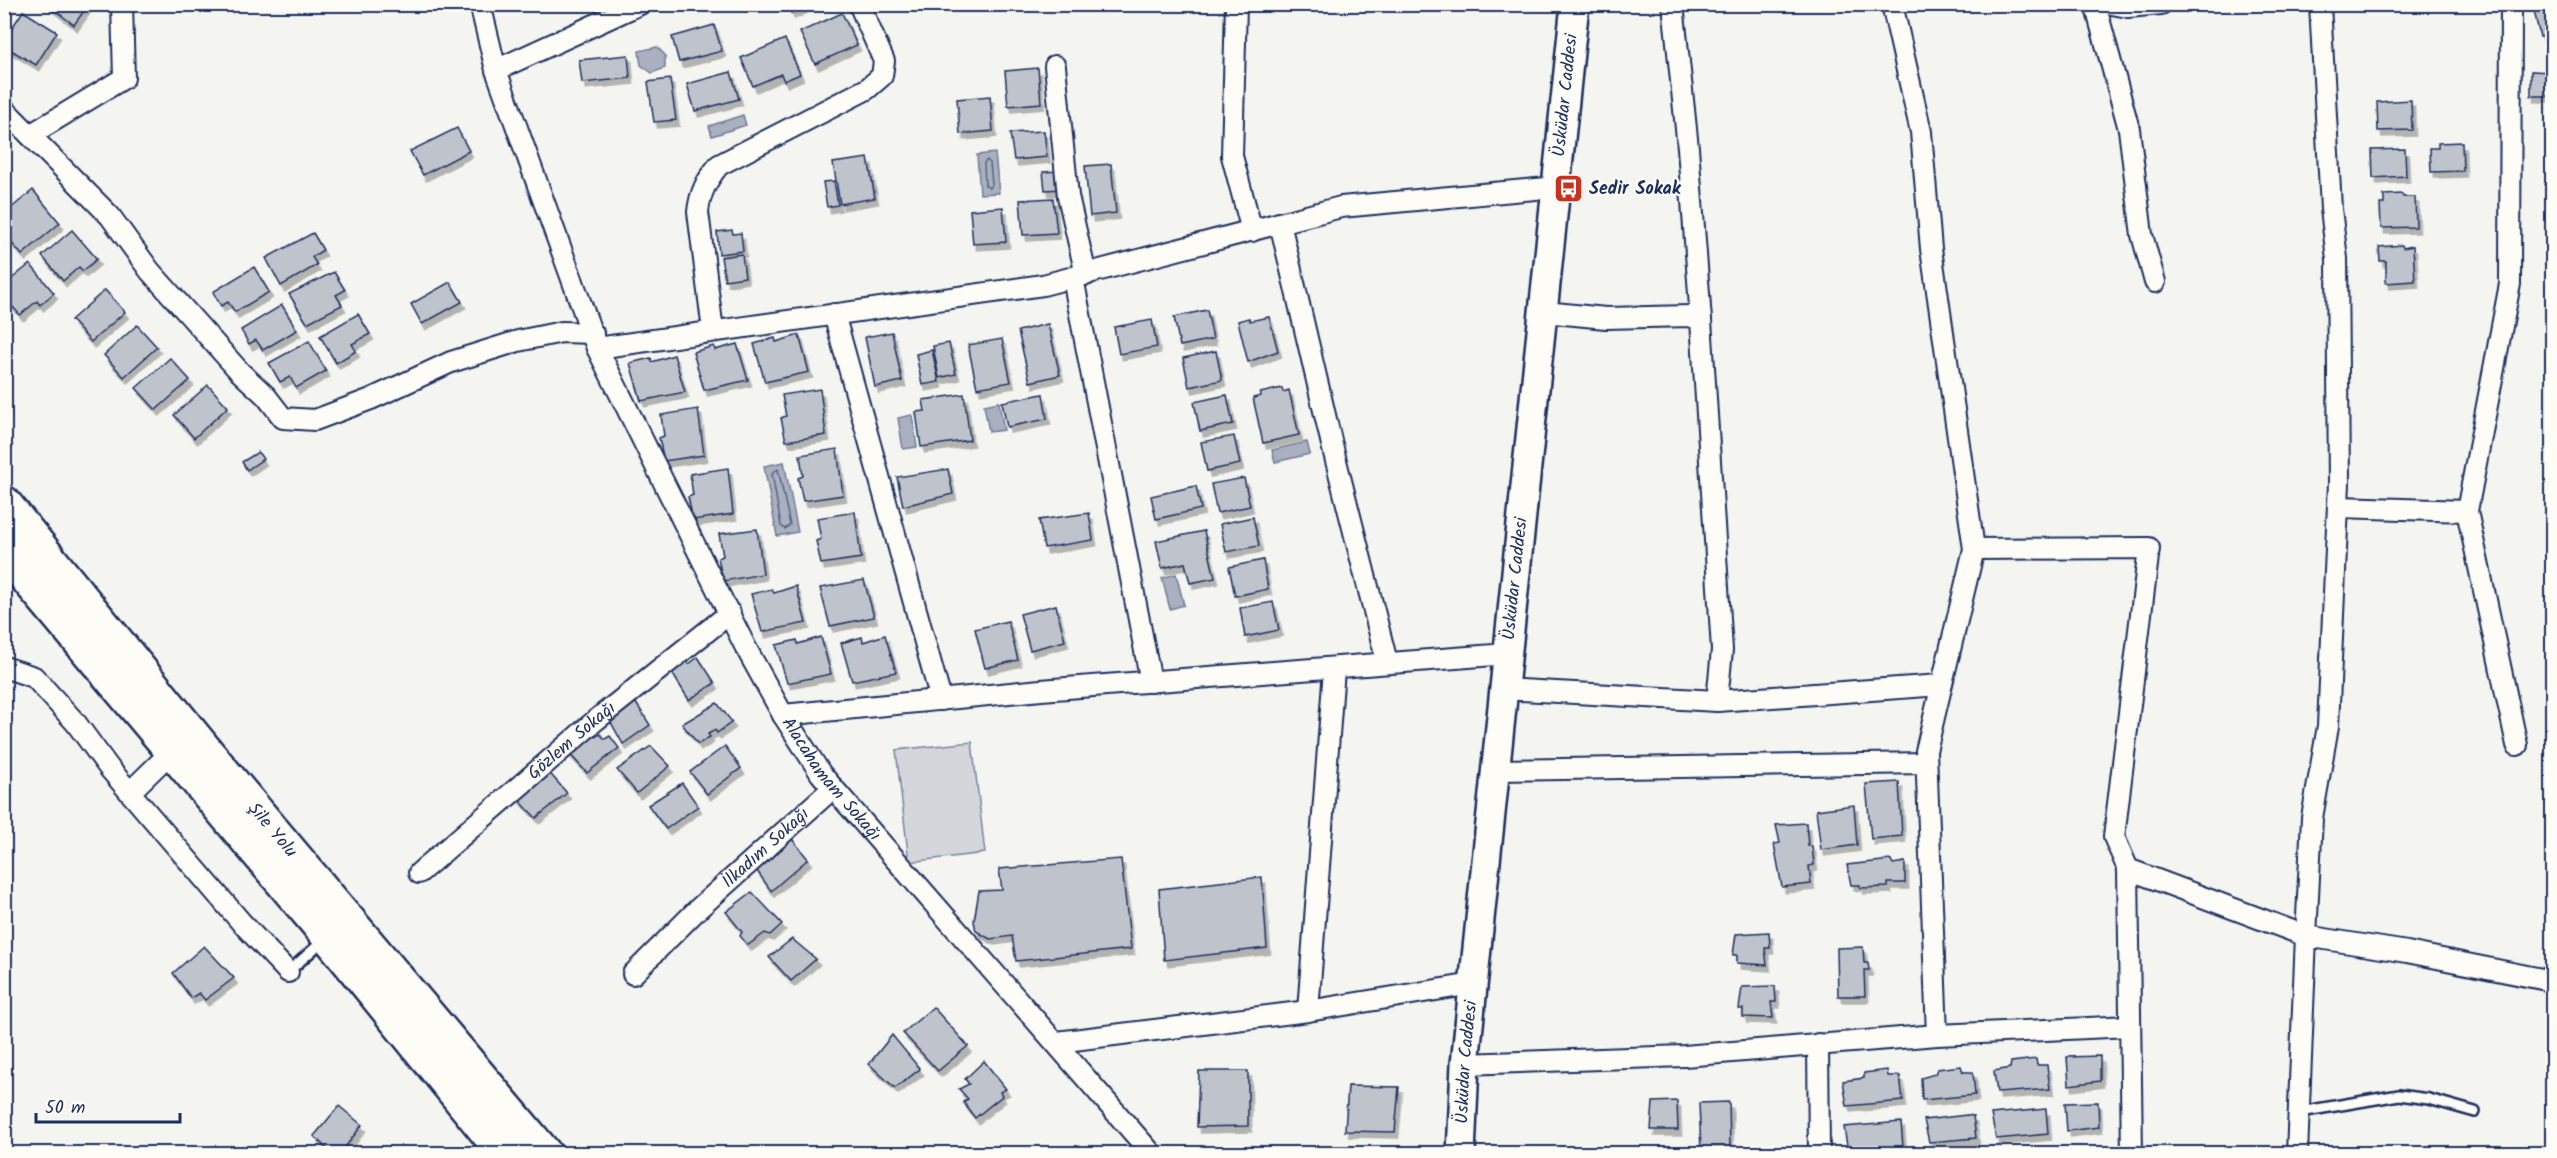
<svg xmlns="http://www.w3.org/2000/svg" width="2557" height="1158" viewBox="0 0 2557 1158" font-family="Kalam,sans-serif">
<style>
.green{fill:#d4d6db;stroke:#78829c;stroke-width:1.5}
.water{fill:#aab0bf;stroke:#717c98;stroke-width:1.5}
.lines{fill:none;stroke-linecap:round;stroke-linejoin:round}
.shore{stroke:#546385;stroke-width:1.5}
.stream{stroke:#717c98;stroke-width:6}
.building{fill:#bfc3cc;stroke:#1b2f5e;stroke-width:1.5;filter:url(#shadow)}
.lane-casing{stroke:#1b2f5e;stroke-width:14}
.street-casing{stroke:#1b2f5e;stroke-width:24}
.secondary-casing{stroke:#1b2f5e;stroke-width:32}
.highway-casing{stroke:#1b2f5e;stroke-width:38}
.lane{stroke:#fdfcf7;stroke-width:9}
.street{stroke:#fdfcf7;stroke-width:20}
.secondary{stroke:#fdfcf7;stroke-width:27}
.highway{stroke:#fdfcf7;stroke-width:33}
.labels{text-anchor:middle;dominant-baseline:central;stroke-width:4.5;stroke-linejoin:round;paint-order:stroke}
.street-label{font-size:18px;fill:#1b2f5e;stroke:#fdfcf7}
.poi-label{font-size:18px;font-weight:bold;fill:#1b2f5e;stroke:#fdfcf7;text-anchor:start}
</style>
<defs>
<filter id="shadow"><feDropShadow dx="3.5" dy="6" stdDeviation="0" flood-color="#0004"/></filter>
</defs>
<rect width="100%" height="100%" fill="#f4f4f1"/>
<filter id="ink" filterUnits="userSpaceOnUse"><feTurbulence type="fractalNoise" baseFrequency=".0167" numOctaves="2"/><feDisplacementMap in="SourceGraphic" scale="12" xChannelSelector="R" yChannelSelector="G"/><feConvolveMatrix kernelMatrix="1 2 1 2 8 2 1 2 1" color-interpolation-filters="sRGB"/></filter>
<g filter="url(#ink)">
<path class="green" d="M972 742 985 853 909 862 896 750Z"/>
<g class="water">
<path d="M657 47 665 55V68L652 73 641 65 639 51Z"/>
<path d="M743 115 746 125 712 136 709 126Z"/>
<path d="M995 153 999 193 980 194 977 155Z"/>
<path d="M999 402 1004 430 989 432 984 405Z"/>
<path d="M912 415 917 447 903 449 898 418Z"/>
<path d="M1307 442 1310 454 1275 462 1272 450Z"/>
<path d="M784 462 798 532 777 536 764 466Z"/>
<path d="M1176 574 1184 605 1170 609 1162 578Z"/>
</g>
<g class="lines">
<g class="shore">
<path d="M987 160 990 163 992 184 989 188 985 185 984 163Z"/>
<path d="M778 469 790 525 785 529 781 526 772 473Z"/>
</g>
<path class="stream" d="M2552 513V576"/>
</g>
<g class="building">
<path d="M47 4H89L74 25Z"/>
<path d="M787 4H810L791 13Z"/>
<path d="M2552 4V34L2540 37 2533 6Z"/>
<path d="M23 11 57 32 36 65 4 46V40Z"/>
<path d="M842 13 857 45 815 64 800 32Z"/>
<path d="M714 25 722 51 679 62 672 37Z"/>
<path d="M785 39 800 74 784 81 781 74 753 86 741 58Z"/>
<path d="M628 55 630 78 582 83 579 60Z"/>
<path d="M1038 68 1041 103 1008 106 1005 71Z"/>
<path d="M2531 71 2552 72V96H2531Z"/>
<path d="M731 72 739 99 695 111 687 84Z"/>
<path d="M670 79 676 120 654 122 648 82Z"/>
<path d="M990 96 993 131 960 134 957 99Z"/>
<path d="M2411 100 2412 130 2378 131 2377 102Z"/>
<path d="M457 128 469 151 423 175 410 151Z"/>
<path d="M1044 131 1047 157 1014 160 1010 133Z"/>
<path d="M2462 142 2463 171 2431 172 2430 148H2438V143Z"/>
<path d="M2405 149 2406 176 2373 178 2372 150Z"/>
<path d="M868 158 875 198 840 204 833 163Z"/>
<path d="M1111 164 1116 213 1090 216 1085 166Z"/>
<path d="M1060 171 1062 189 1045 190 1043 172Z"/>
<path d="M834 181 838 205 827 207 823 182Z"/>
<path d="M33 190 60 223 22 255 4 234V214Z"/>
<path d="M2402 194 2403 197H2415L2416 227 2381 228 2380 204H2384V195Z"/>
<path d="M1053 198 1057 233 1023 235 1020 200Z"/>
<path d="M1003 207 1006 242 973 244 970 210Z"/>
<path d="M72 230 97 259 83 271 79 267 63 281 42 256Z"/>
<path d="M732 230 733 234 741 233 743 251 719 254 717 232Z"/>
<path d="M313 233 323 250 312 257 317 265 281 286 266 258Z"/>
<path d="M2402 245 2403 248 2413 246 2415 281 2386 283V261H2380L2379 247Z"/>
<path d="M742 254 745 277 725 280 721 257Z"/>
<path d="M30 264 54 293 40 305 37 301 20 315 4 297V285Z"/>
<path d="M254 267 269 292 235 312 228 302 221 306 213 292Z"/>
<path d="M334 272 345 290 336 295 342 305 307 323 289 294Z"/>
<path d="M450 282 462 302 422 324 411 304Z"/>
<path d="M105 290 125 312 91 342 71 320Z"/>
<path d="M282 305 297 330 263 350 256 340 249 344 241 330Z"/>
<path d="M1207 310 1213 339 1180 346 1174 317Z"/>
<path d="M358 314 370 334 352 344 356 351 336 363 320 336Z"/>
<path d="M1269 317 1278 351 1248 362 1238 321 1249 318 1250 321Z"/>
<path d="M1152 320 1157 347 1119 354 1114 327Z"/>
<path d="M1048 324 1060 375 1030 382 1018 331Z"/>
<path d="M137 325 157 347 124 377 104 355Z"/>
<path d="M892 332 902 381 875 387 865 337Z"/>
<path d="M799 335 809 372 765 382 754 344 775 338 776 342Z"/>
<path d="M1002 339 1011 382 977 388 968 345Z"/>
<path d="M309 341 326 371 296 388 290 377 280 382 269 363Z"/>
<path d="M949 343 956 374 939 378 933 346Z"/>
<path d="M737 344 748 380 704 390 693 352 714 346 715 350Z"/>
<path d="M932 350 939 382 922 385 916 354Z"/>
<path d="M1216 351 1222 380 1189 387 1183 358Z"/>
<path d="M674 355 685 392 641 401 630 363 651 358 652 362Z"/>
<path d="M170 358 190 380 156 410 136 388Z"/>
<path d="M208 385 228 407 194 438 174 415Z"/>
<path d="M1282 388 1283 392 1289 390 1299 435 1263 443 1253 398 1261 396 1260 393Z"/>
<path d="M820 389 826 435 786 441 781 418 786 416 782 395Z"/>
<path d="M964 394 970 440 921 447 916 412 925 411 923 400Z"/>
<path d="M1043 394 1047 419 1007 427 1002 402Z"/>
<path d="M1227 395 1233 424 1200 431 1194 402Z"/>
<path d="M698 409 704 455 664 461 659 438 664 436 661 415Z"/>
<path d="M1234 436 1240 464 1207 471 1201 442Z"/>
<path d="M837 449 843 495 803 501 798 478 803 476 800 455Z"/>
<path d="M258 452 263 459 247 470 242 462Z"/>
<path d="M728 468 733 514 693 520 688 497 693 495 690 474Z"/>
<path d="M948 469 953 494 903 506 897 477Z"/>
<path d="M1244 478 1250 506 1217 513 1211 484Z"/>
<path d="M1196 486 1201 509 1156 519 1151 496Z"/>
<path d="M855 512 861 558 821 564 816 541 821 539 817 518Z"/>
<path d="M1089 513 1093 540 1044 548 1039 520Z"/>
<path d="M1253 517 1259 546 1226 552 1220 524Z"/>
<path d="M757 529 763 574 723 581 718 558 723 556 719 534Z"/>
<path d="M1204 531 1215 578 1190 583 1185 563 1162 568 1156 541Z"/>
<path d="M1263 560 1268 589 1235 596 1229 567Z"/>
<path d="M864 580 874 617 830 626 820 588Z"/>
<path d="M796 586 806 623 762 632 751 594 772 589 774 593Z"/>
<path d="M1273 602 1279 630 1245 637 1240 608Z"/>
<path d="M1056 605 1065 641 1030 650 1020 614Z"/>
<path d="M1008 621 1018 660 985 668 975 629Z"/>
<path d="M885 635 896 672 852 681 841 643 862 637 863 642Z"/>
<path d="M821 637 831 674 787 683 776 645 797 640 798 644Z"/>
<path d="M698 657 715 683 689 700 672 673 687 660 689 664Z"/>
<path d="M634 700 650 725 623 744 608 717Z"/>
<path d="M717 703 732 722 717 733 715 730 708 734 710 737 698 744 682 724Z"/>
<path d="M592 731 595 737 600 734 605 739 610 736 619 748 587 773 567 751Z"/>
<path d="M651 746 670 766 637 793 617 770Z"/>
<path d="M725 746 741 768 707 794 690 772Z"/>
<path d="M546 769 567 793 536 818 516 797Z"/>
<path d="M1899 782 1902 836 1871 839 1866 784Z"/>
<path d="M682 783 698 806 666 829 648 805Z"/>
<path d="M1854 805 1857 845 1821 850 1816 810Z"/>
<path d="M1806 823 1808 846H1812L1814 865 1809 866 1811 884 1782 887 1774 844 1780 843 1776 825Z"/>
<path d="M792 839 808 859 771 891 755 868Z"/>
<path d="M1121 859 1131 949 1016 961 1012 936 990 939 976 931 974 921 979 891 1002 890 999 869Z"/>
<path d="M1891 860 1893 864 1905 862V883H1888V887L1860 888V885H1851L1847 865Z"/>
<path d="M1262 877 1267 948 1164 960 1159 889Z"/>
<path d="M752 892 782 924 770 935 765 933 748 945 740 936 742 932 726 912Z"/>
<path d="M1769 932 1770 948H1765L1767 965 1737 963V955H1733L1736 934Z"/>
<path d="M792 939 816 959 791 981 769 957Z"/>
<path d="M204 946 234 978 205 1000 199 993 191 998 173 973Z"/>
<path d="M1863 947 1864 963H1868L1869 970H1864L1865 996H1838L1837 948Z"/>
<path d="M1775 986 1776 1002H1771L1773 1018 1743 1017V1009H1739L1742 987Z"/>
<path d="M933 1007 968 1046 938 1071 903 1033Z"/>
<path d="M892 1035 920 1069 895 1088 869 1064Z"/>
<path d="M2100 1056V1081L2069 1085 2067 1057Z"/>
<path d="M2036 1059 2037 1065H2047L2050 1089 1997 1093 1994 1071 2010 1068 2011 1062Z"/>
<path d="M984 1061 1006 1089 1000 1092 1002 1096 975 1118 963 1102 968 1099 959 1089 969 1084 965 1079Z"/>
<path d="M1961 1066 1963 1072H1973L1975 1095 1922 1100 1921 1078 1935 1074 1937 1069Z"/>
<path d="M1887 1070 1888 1076H1900L1903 1101 1847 1106 1843 1081 1864 1078V1073Z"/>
<path d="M1199 1071H1248V1126L1197 1127Z"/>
<path d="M1348 1086 1399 1087 1395 1132 1345 1131Z"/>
<path d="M1677 1101 1678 1130H1651L1653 1102Z"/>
<path d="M1729 1102 1730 1149 1701 1151 1699 1103Z"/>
<path d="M2098 1102 2099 1127 2067 1131 2065 1103Z"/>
<path d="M339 1106 362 1125 340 1154H332L314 1136Z"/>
<path d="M2046 1109 2048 1134 1996 1139 1991 1114Z"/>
<path d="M1967 1115 1973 1116 1976 1138 1929 1142 1924 1120Z"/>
<path d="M1901 1122 1903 1147 1848 1152 1844 1127Z"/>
<path d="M1344 1148 1399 1150V1154H1344Z"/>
</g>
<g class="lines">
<defs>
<g id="lane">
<path d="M288 972 325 939"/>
<path d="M2300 1112 2399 1095 2429 1099 2475 1112"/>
</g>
<g id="street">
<path d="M480 4 496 70"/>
<path id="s1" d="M640 4 496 70 597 348 746 648 783 715 821 774 1152 1154"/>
<path d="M1236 4 1232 156 1252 231"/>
<path d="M1673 4 1688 148 1701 320"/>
<path d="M1892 4 1921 132 1931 249 1974 549 1926 751 1937 1035"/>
<path d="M2095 4 2129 129 2142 235 2155 282"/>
<path d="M2112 4 2128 7 2161 4"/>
<path d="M2511 4 2510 284 2467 511 2517 745"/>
<path d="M1055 66 1068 196 1086 275"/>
<path d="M4 109 110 216 150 271 240 372 266 396 283 418 315 420 371 399 451 362 518 341 562 332 593 333"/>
<path d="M30 135 124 78 122 4"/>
<path d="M1280 223 1333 449 1387 662"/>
<path d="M1073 278 1151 682"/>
<path d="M1544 312 1606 318 1690 316 1701 320 1722 650 1717 701"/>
<path d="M834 314 941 700"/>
<path d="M713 331 698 212C700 192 707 180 719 165L867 89 882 76 884 61 859 4"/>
<path d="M597 348 1043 285 1341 207 1557 187"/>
<path d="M2338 507 2467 511"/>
<path d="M1974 549 2149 548 2114 837 2128 869 2306 936 2312 818 2328 726 2339 483 2337 259 2331 209 2320 4"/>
<path d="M4 667 34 677 76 723 109 768 241 922 288 972"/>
<path d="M1503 689 1717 701 1941 685"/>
<path d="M783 715 1041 690 1507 654"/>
<path d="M1495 770 1926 763"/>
<path d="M130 792 171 752"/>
<path d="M2128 869 2132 1154"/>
<path id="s2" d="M419 873 596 720 730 613"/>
<path id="s3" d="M633 974 698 909 833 788"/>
<path d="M1308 1011 1334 669"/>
<path d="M1057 1042 1308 1011 1473 984"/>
<path d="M1818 1044 1819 1154"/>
<path d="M1465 1064 1684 1056 1937 1035 2130 1026"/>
<path d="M2297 1154 2306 936 2407 952 2552 981"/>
</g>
<g id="secondary">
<path id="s4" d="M1461 1154 1465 1064 1575 4"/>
</g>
<g id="highway">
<path id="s5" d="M4 503 209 755 545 1154"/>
<path d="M4 551 328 936 505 1154"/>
</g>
</defs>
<use href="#lane" class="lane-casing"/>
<use href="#street" class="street-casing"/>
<use href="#secondary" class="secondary-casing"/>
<use href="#highway" class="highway-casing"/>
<use href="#lane" class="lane"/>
<use href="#street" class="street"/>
<use href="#secondary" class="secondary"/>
<use href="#highway" class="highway"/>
</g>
</g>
<defs>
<symbol id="bus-square" viewBox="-11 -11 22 22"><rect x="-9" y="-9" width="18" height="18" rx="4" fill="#c8321e" stroke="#fdfcf7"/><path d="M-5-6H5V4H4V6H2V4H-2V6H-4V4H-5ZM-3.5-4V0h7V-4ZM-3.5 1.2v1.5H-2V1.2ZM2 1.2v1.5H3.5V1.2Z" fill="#fff"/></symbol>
</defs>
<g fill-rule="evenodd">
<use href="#bus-square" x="1552" y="172" width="33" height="33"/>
</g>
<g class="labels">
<g class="street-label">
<text stroke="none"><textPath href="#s4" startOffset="1064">Üsküdar Caddesi</textPath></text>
<text stroke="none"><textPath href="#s4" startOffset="578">Üsküdar Caddesi</textPath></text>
<text stroke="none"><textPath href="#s2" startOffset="202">Gözlem Sokağı</textPath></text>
<text stroke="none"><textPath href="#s1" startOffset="946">Alacahamam Sokağı</textPath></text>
<text stroke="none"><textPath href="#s5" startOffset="423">Şile Yolu</textPath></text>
<text stroke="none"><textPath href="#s3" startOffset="183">İlkadım Sokağı</textPath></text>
<text stroke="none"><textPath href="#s4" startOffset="92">Üsküdar Caddesi</textPath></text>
</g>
<g class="poi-label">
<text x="1589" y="189">Sedir Sokak</text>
</g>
</g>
<rect width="2557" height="1158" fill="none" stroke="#fdfcf7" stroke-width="24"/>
<rect x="12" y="12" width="2533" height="1134" fill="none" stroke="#1b2f5e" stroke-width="2" filter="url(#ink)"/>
<path d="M36 1113v9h144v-9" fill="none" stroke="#1b2f5e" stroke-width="3"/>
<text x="45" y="1113" font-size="18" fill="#1b2f5e" stroke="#fdfcf7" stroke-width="4.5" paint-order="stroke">50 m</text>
</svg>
